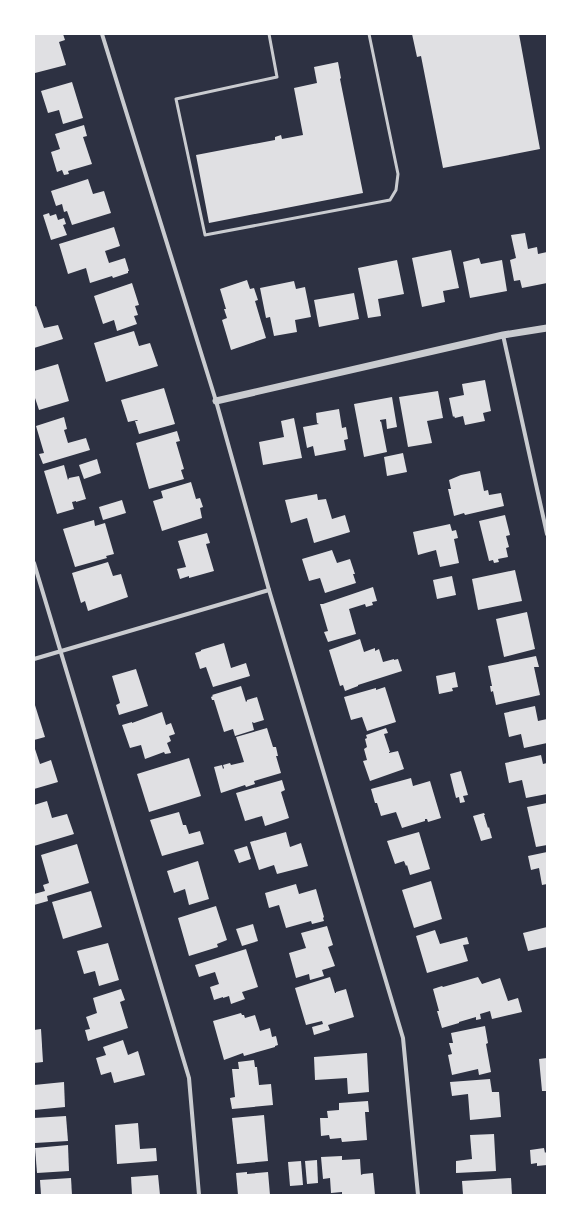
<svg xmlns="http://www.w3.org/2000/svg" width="581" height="1229" viewBox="0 0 581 1229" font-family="'Alegreya Sans',sans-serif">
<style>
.building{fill:#e0e0e3}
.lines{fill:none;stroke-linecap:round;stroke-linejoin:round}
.service{stroke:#caccd0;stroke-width:3}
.minor{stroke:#caccd0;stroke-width:4}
.tertiary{stroke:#caccd0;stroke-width:7}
</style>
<rect width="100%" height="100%" fill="#2d3142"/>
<g class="building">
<path d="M37 34H63L65 40 59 42 66 65 35 73 34 70V35Z"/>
<path d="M412 34H519L540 149 443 168 421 56 417 57Z"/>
<path d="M338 62 341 78 340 79 363 193 209 223 196 155 275 140V137L281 135 282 139 303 135 294 88 317 83 314 67Z"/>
<path d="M72 82 83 118 63 124 59 110 48 113 41 91Z"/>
<path d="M84 125 87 136 83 137 92 164 68 171 69 174 64 175 62 170 57 172 51 152 60 149 55 134Z"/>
<path d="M88 179 93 194 104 191 111 213 72 225 67 211 64 212 62 204 56 206 51 191Z"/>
<path d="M49 213 50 216 56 214 58 220 64 218 66 224 63 225 67 235 51 240 43 215Z"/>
<path d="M114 227 120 246 105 251 109 263 125 258 129 271H128V273L113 278 112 276 90 283 86 268 68 274 59 244Z"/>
<path d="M525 233 528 249 537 247 538 254 547 252V283L522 288 520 280 514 281 510 260 516 258 511 235Z"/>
<path d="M451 250 459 288 443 291 445 302 422 307 412 258Z"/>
<path d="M479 258 481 264 502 260 507 291 470 298 463 262Z"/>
<path d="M397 260 404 294 378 299 381 316 368 318 358 268Z"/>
<path d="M247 280 250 289 254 288 258 300 255 301 266 338 231 350 222 320 227 318 224 309H226L220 289Z"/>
<path d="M294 281 296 289 305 287 311 317 295 320 297 332 274 336 270 317 266 318 260 288Z"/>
<path d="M132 283 139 305 135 306 138 315 134 316 137 324 117 331 114 320 103 324 94 296Z"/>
<path d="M354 293 359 319 319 327 314 300Z"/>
<path d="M36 306 44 328 58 325 63 339 34 348V307Z"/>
<path d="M134 331 139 346 150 343 158 366 106 382 94 343Z"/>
<path d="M58 364 69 401 39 410 34 395V371Z"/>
<path d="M485 380 491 411 483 413 485 421 465 425 463 416 455 418 454 416 453 417 449 398 464 395 462 384Z"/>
<path d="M164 388 175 424 139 434 135 421H138L137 420 128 422 121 400Z"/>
<path d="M438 391 443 418 427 421 432 443 408 447 399 397Z"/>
<path d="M392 397 397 427 387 429 386 419 380 420V422L381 421 387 452 364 457 354 404Z"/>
<path d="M339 409 342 428 346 427 348 439 344 440 346 450 315 456 313 446 307 448 303 427 319 424 317 423 316 413Z"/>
<path d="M64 417 67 429 64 430 68 443 86 438 90 450 43 464 39 454 44 453 36 426Z"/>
<path d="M294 418 302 458 263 465 259 442 284 437 281 421Z"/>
<path d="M177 431 180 441 176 442 184 469 181 470 184 479 149 489 136 443Z"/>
<path d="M403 453 407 472 387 476 384 457Z"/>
<path d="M97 459 101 473 84 479 79 465Z"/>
<path d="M64 465 68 480 69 478 79 476 86 499 76 502V501L72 502 74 509 57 514 44 471Z"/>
<path d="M480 471 484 491 488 490 489 495 501 493 504 506 465 515 464 513 454 516 448 489H451L449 480 461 475Z"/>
<path d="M191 482 196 499 200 498 203 507 200 508 202 518 162 531 153 501 163 498 161 491Z"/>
<path d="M317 494 318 500 326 499 332 519 345 515 350 532 314 543 307 518 291 523 285 500Z"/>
<path d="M122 500 126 513 103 520 99 507Z"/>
<path d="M505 515 510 535 506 536 509 547 506 548 508 557 498 559 499 562 494 563 493 560 489 561 479 521Z"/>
<path d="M94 520 95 526 105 523 114 554 106 556 107 558 75 567 63 529Z"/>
<path d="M450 524 452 531 456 530 458 538 454 539 459 563 440 567 436 550 418 555 413 532Z"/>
<path d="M207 533 210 543 206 544 214 571 189 578V576L180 579 177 569 186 567 178 541Z"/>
<path d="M332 550 337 563 350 559 355 574H353L356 583 325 593 320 578 309 581 302 559Z"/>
<path d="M108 562 113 576 121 574 128 597 88 611 85 601 81 603 72 573Z"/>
<path d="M515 570 522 601 478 610 472 579Z"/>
<path d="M452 576 456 595 437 599 433 580Z"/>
<path d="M373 587 377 601 372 602 373 605 366 607 365 604 349 609 356 634 328 642 324 632 328 631 320 604H323Z"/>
<path d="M527 612 535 649 504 657 496 619Z"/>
<path d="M360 639 364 652 375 648V651L379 649 383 662 394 659V660L398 659 402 671 358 685V686L345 691 343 685 340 686 329 650Z"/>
<path d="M224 643 231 668 246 663 250 676 213 687 206 667 200 669 195 653 201 651V650Z"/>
<path d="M536 656 539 667H534L540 695 496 705 493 691 491 692 490 686H492L488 666Z"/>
<path d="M136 669 148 706 119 715 116 705 120 703 112 676Z"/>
<path d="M455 672 458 687 452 688 453 691 439 694 436 676Z"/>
<path d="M241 686 246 702 247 701V700L257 697 264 720 254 723 252 722 254 730 235 736 233 729 224 732 214 700H212L211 697 213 696 212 695Z"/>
<path d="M385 687 396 722 367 731 362 717 351 720 344 697 376 688V690Z"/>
<path d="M34 702 45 737 34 740Z"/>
<path d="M535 706 538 721 547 719V743L524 748 521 734 509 737 504 713Z"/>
<path d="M162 712 166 725 171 723 175 734 169 736 171 741 167 743 171 753 165 754 164 752 145 759 141 745 130 748 122 725 132 722V723Z"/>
<path d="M267 728 273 747H276L278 756H276L281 773 254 781 255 784 246 787 245 785 221 793 214 767 222 765 223 769 224 768 223 765 230 763 231 765 244 762 236 737Z"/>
<path d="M386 728 388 733 384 734 390 752H389V753L398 751 404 769 370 781 363 761 367 760 364 749 367 747 365 739 367 738 366 735Z"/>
<path d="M34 746 40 764 51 760 58 782 34 789Z"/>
<path d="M541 755 543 764 547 763V794L526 798 522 780 509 783 505 763Z"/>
<path d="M189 758 201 796 149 812 137 774Z"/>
<path d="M461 771 468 795 463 796 465 802 460 803 459 797 456 798 450 774Z"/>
<path d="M411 778 413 786 430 781 441 818 428 822 427 819H425V821L402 828 396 812 381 816 377 803H375L371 789Z"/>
<path d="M282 780 285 790 281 792 289 818 265 826 262 816 245 821 236 793Z"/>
<path d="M47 801 52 818 67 814 74 834 34 846V805Z"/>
<path d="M547 803V845L536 847 527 807Z"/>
<path d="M179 812 183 825H186L189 834 200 831 204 844 162 856 150 820Z"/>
<path d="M484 813 485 815H484L488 828 489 827 492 838 481 841 473 816Z"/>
<path d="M286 832 290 847 301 843 308 866 277 874 274 865 259 870 250 842Z"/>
<path d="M419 832 430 869 410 875 407 865 406 866 404 861 395 864 387 841Z"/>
<path d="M77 844 89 883 47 896 48 901 34 905V894L45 891 43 885 49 883 41 855Z"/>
<path d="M247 846 251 859 239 863 234 850Z"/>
<path d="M547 852V884L542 885 539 868 531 870 528 856Z"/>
<path d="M198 861 209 899 189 905 185 889 174 893 167 871Z"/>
<path d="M431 881 442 919 414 928 402 890Z"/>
<path d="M296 884 299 894 316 889 324 917 323 918 324 921 312 924 311 921 286 928 279 905 269 908 265 893Z"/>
<path d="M91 891 102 927 63 939 52 902Z"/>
<path d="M216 906 227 940 217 944 218 947 189 956 178 918Z"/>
<path d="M253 924 258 941 242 946 236 929Z"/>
<path d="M327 926 333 945 328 947 335 966 322 970 324 976 310 980 309 974 296 978 289 953 306 948 301 933Z"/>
<path d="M547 927V947L528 951 523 933Z"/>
<path d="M435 930 440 944 467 937 469 944 463 945 468 961 427 973 416 936Z"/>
<path d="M108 943 119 980 99 986 95 971 84 974 77 951Z"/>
<path d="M246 949 258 987 242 992 245 999 231 1004 229 996 223 998V997L214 1000 210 987 219 984 215 972 199 977 195 965Z"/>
<path d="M330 977 335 993H336V992L346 989 354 1017 328 1025 330 1030 314 1035 312 1027 323 1024 322 1021 306 1025 295 988Z"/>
<path d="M478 977 482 984 500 978 508 1001 518 998 522 1012 492 1019 490 1011 480 1014 481 1019 476 1020V1017L459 1022V1023L442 1028 437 1011H439L433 989 442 986 443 987Z"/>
<path d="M121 989 125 1000 120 1002 128 1028 88 1041 85 1030 90 1029 86 1017 97 1013 93 998Z"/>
<path d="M241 1013 242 1015H244L245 1018 255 1015 260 1031 270 1028 272 1037 276 1036 278 1045 275 1046V1047L244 1056 243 1053 224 1060 213 1021Z"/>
<path d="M485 1026 488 1043 486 1044 491 1072 479 1075 478 1069 452 1075 448 1055 452 1054 449 1043H453L451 1033Z"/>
<path d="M41 1029 43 1062 34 1063V1030Z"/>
<path d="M123 1040 128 1055 138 1051 145 1075 114 1083 111 1072 101 1075 96 1058 106 1055 103 1047Z"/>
<path d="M367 1053 369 1092 348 1094 347 1078 315 1080 314 1057Z"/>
<path d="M547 1058V1091H542L539 1059Z"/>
<path d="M254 1060 255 1067H257L259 1085 271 1084 273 1105 232 1109 230 1098 235 1097 232 1069H239L238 1062Z"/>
<path d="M490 1079 492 1092H499L501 1117 470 1120 468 1094 452 1096 450 1082Z"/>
<path d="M64 1082 65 1107 34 1110V1085Z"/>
<path d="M368 1101 369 1112H365L367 1140 342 1142 341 1138 330 1139 329 1135 321 1136 320 1118H328L327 1111 339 1110V1103Z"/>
<path d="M264 1115 268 1161 237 1164 232 1118Z"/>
<path d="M66 1116 68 1141 35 1143 34 1118Z"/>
<path d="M138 1123 140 1149 156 1148 157 1161 117 1164 115 1125Z"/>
<path d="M494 1134 496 1171 456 1173V1161L472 1159 470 1135Z"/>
<path d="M68 1145 69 1171 37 1173 35 1148Z"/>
<path d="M544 1148 545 1153 546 1152 547 1165 537 1166V1163L531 1164 530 1150Z"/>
<path d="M342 1156V1160L360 1159 361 1175 363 1174 373 1173 375 1195H342V1192L331 1193 330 1178 323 1179 321 1157Z"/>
<path d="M317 1160 318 1183 307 1184 305 1161Z"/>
<path d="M301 1161 303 1185 290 1186 288 1162Z"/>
<path d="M247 1172V1174L268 1172 270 1195H238L236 1173Z"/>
<path d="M158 1175 160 1195H132L131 1177Z"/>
<path d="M71 1178 72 1195H41L40 1180Z"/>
<path d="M511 1178 512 1195H463L462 1181Z"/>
</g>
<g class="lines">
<path class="service" d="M269 34 277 77 176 99 205 235 390 200 396 190 398 174 369 34"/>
<g class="minor">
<path d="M102 34 216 401 269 590 403 1038 418 1195"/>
<path d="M503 335 547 534"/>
<path d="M34 563 189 1078 199 1195"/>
<path d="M34 659 269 590"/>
</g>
<path class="tertiary" d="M216 401 503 335 547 328"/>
</g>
<rect width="581" height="1229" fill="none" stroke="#ffffff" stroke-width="70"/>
</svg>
